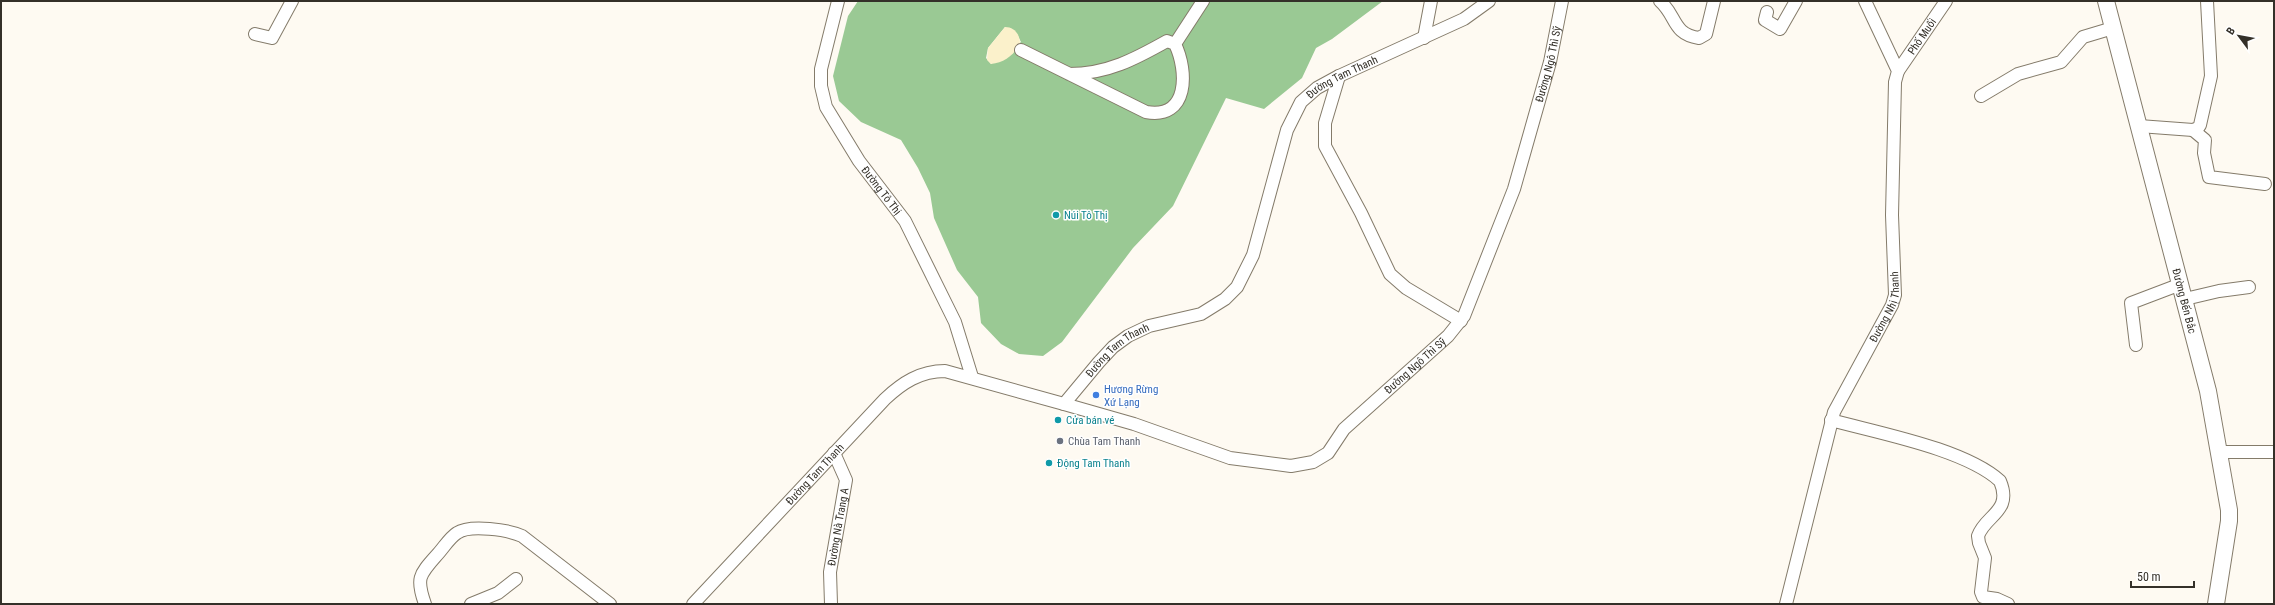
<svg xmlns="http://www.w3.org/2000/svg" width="2275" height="605" viewBox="0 0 2275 605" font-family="'Roboto Condensed',sans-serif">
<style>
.forest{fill:#9ac994;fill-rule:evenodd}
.sand{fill:#fbf1cb}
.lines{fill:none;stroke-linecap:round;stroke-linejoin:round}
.minor-casing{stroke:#847b6a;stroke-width:14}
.major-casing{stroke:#847b6a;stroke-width:18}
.minor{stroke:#fff;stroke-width:12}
.major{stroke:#fff;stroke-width:16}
.culture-dot{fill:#0f9aa8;stroke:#fff;stroke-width:1.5}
.shop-dot{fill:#3f7fe0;stroke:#fff;stroke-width:1.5}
.worship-dot{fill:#6b7280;stroke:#fff;stroke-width:1.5}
.labels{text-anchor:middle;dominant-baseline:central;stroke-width:3;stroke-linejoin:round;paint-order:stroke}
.street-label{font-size:11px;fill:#343029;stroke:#fff}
.culture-label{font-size:11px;fill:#0d838f;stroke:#fff;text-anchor:start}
.shop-label{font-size:11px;fill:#366cbe;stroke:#fff;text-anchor:start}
.worship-label{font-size:11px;fill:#5b616d;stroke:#fff;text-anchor:start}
</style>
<rect width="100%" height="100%" fill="#fefaf2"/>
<path class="forest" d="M858 1H1383L1332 39 1316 48 1302 78 1264 109 1226 98 1173 206 1133 248 1062 342 1043 356 1019 354 1001 344 981 323 978 297 957 270 934 218 930 193 918 168 901 140 861 122 839 101 833 76 848 16ZM1005 27 1018 36 1021 42 991 64 986 58 988 48Z"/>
<path class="sand" d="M1005 27C1015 27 1020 35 1020 44 1014 55 1004 63 991 64L987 60 988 48Z"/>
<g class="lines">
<defs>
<g id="minor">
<path id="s1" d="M838 1 821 69V86L826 107 859 161 905 221 955 322 972 377"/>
<path d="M1660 1C1677 16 1672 34 1699 38L1706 34 1714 1"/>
<path d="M1767 12 1765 20 1780 29 1796 1"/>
<path d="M255 34 272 38 292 1"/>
<path d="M1424 38 1431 1"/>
<path d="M1175 44 1203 1"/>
<path d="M1021 50 1146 112C1189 120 1188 71 1175 44L1167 41C1135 59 1107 74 1069 74"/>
<path id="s2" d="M1898 71 1946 1"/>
<path d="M1339 76 1325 123V146L1361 213 1390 274 1406 288 1461 321"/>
<path d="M1981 96 2018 74 2061 62 2083 37 2113 28"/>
<path d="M2139 126 2193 130 2198 128 2200 125 2211 76 2207 1"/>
<path d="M2193 130 2205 140 2204 153 2209 177 2265 184"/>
<path d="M2185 299 2219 291 2249 287"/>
<path d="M2136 345 2131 303 2181 284"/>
<path id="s3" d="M1064 404 1134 424 1230 458 1291 466 1313 462 1328 453 1344 429 1448 336 1464 316 1514 189 1550 62 1562 1"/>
<path d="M1831 420C1878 433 1965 449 2000 481 2013 512 1985 515 1978 536L1979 543 1985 558 1981 592 1983 597 1997 599 2008 604"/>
<path d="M2220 452H2274"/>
<path d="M425 604C416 579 419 575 436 556 443 549 449 538 457 533 470 524 509 530 522 536L610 604"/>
<path d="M471 604 498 593 516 579"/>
<path id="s4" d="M693 604 885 399C902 383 920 371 945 371L1064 404 1099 362 1113 347 1128 336 1149 326 1201 314 1225 299 1237 287 1253 255 1287 130 1301 102 1317 88 1339 76 1464 19 1489 1"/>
<path id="s5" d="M831 604 830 572 846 480 834 453"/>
<path id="s6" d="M1786 604 1834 412 1892 305 1895 295 1892 215 1895 82 1898 71 1865 1"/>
</g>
<g id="major">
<path id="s7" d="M2106 1 2208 391 2229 510V521L2216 604"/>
</g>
</defs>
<use href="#minor" class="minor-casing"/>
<use href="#major" class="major-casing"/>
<use href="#minor" class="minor"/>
<use href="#major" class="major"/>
</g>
<g class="culture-dot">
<circle cx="1056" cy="215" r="4"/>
<circle cx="1058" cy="420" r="4"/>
<circle cx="1049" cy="463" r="4"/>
</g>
<circle class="shop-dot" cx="1096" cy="395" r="4"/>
<circle class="worship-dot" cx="1060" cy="441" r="4"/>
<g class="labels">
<g class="street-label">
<text stroke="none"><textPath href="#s2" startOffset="42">Phố Muối</textPath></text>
<text stroke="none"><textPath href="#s3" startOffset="736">Đường Ngô Thì Sỹ</textPath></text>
<text stroke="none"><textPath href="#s4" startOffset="933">Đường Tam Thanh</textPath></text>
<text stroke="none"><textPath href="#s1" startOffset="209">Đường Tô Thị</textPath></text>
<text stroke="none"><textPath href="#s7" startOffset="310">Đường Bến Bắc</textPath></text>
<text stroke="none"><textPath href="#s6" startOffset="316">Đường Nhị Thanh</textPath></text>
<text stroke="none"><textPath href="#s4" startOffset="549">Đường Tam Thanh</textPath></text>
<text stroke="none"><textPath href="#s3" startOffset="400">Đường Ngô Thì Sỹ</textPath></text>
<text stroke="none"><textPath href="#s4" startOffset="178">Đường Tam Thanh</textPath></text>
<text stroke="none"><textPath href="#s5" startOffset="78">Đường Nà Trang A</textPath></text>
</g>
<g class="culture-label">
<text x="1064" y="215">Núi Tô Thị</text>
<text x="1066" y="420">Cửa bán vé</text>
<text x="1057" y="463">Động Tam Thanh</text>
</g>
<g class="shop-label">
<text x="1104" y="389">Hương Rừng<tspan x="1104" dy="13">Xứ Lạng</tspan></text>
</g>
<g class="worship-label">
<text x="1068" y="441">Chùa Tam Thanh</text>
</g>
</g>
<rect width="2275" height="605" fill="none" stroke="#343029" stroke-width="4"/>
<g transform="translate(2239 36) rotate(302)" stroke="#ffffff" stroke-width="3" paint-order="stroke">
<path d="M0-3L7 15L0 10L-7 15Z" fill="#343029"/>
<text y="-6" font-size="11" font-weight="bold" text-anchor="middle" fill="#343029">B</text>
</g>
<path d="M2131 581v6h63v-6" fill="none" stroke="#343029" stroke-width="2"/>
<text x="2137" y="581" font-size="12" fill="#343029" stroke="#ffffff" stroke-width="3" paint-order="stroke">50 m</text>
</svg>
